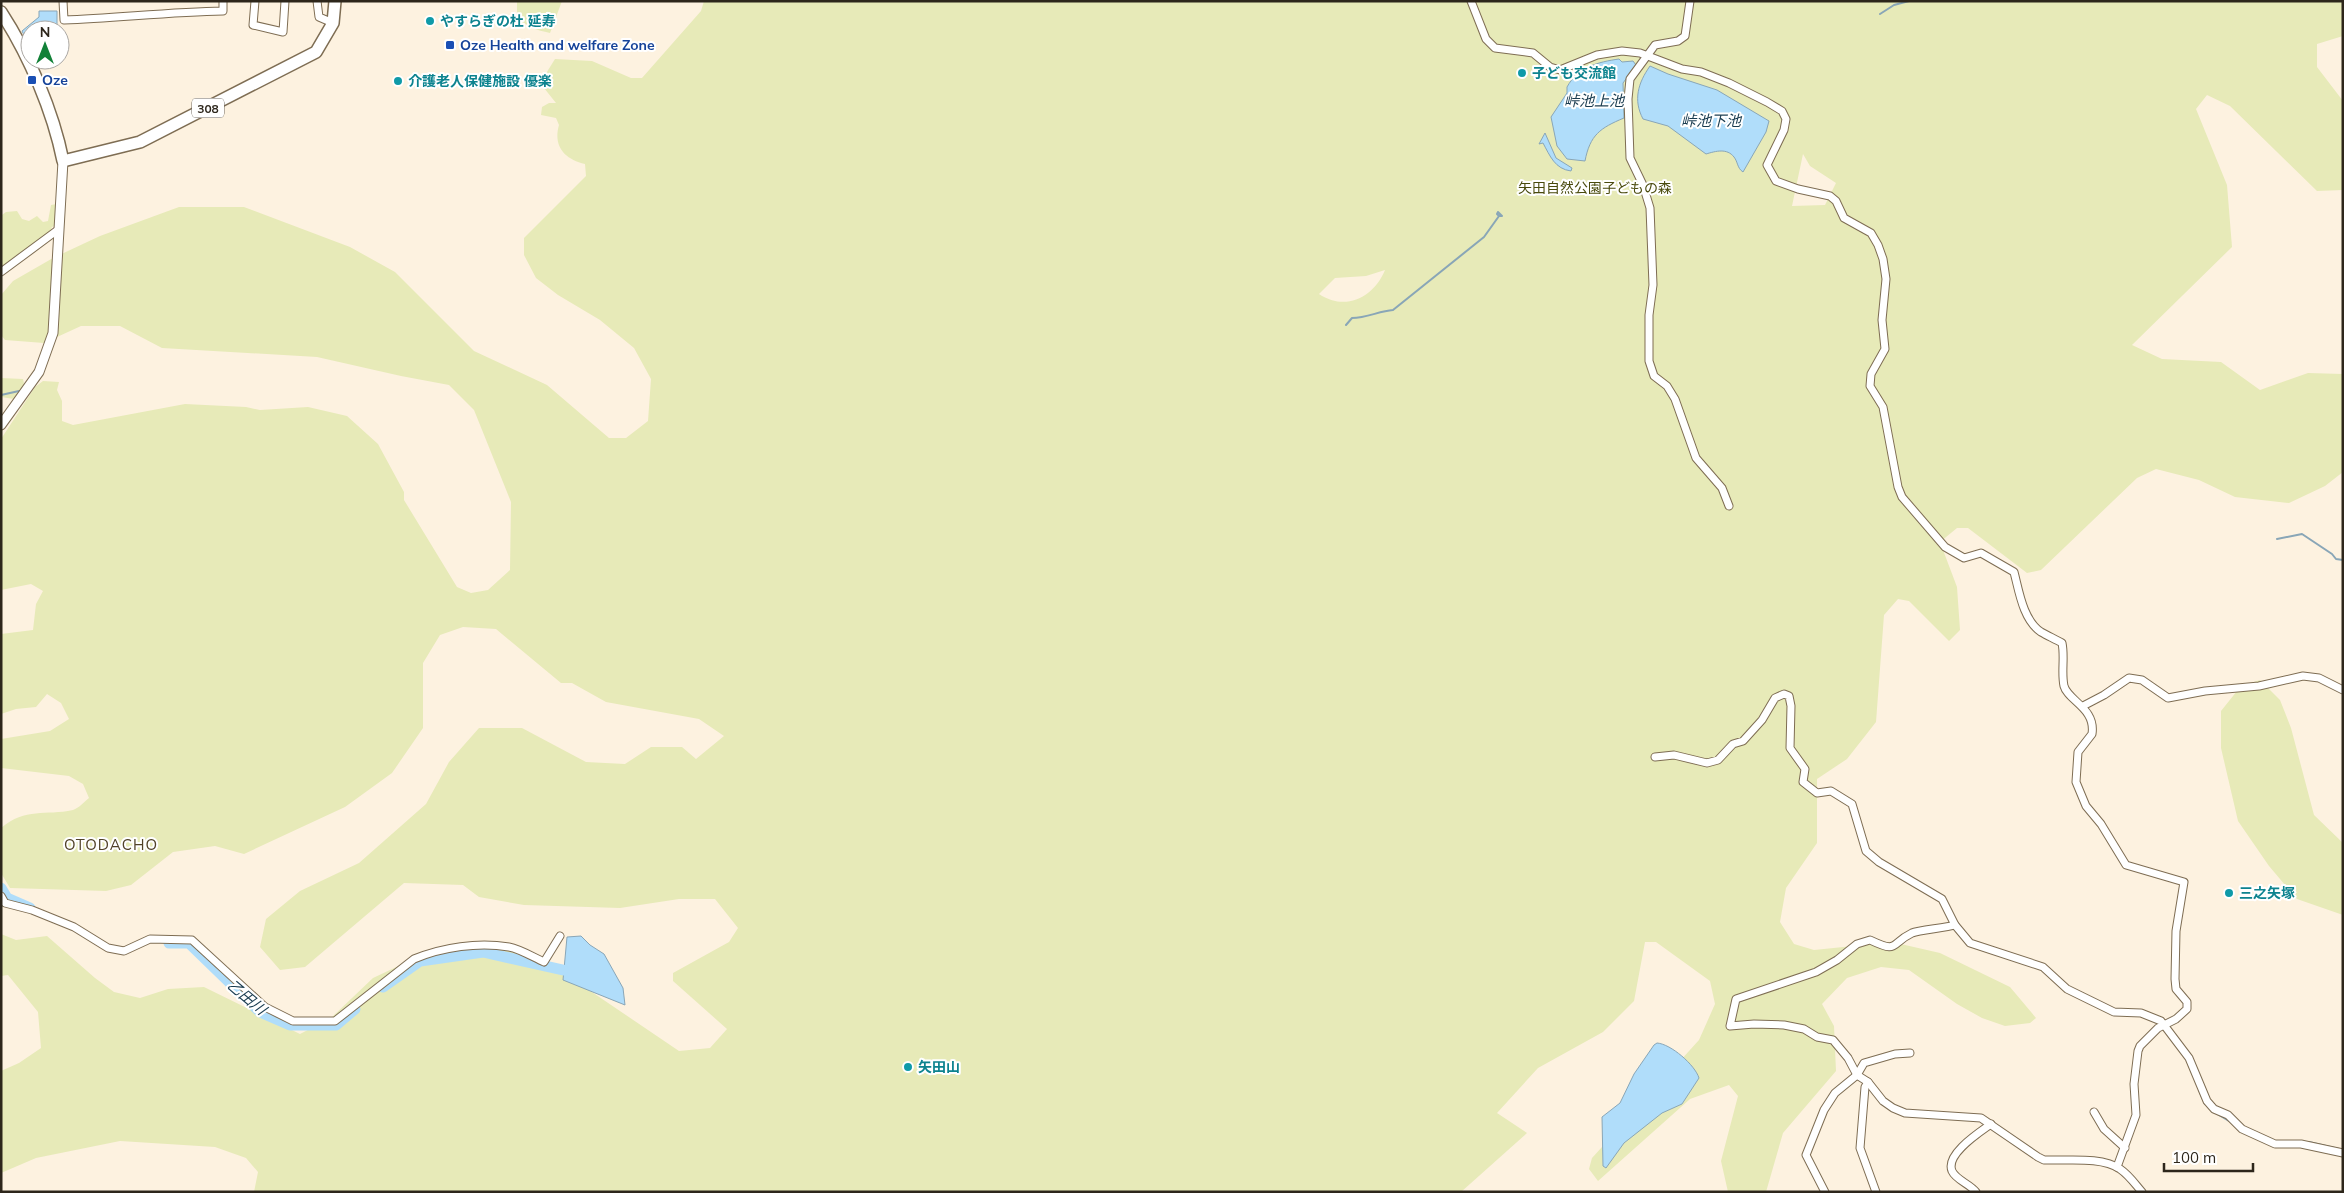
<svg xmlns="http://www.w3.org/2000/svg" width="2344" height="1193" viewBox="0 0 2344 1193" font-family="Mulish,'Noto Sans JP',sans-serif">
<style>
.green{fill:#e7eab8;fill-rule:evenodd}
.water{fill:#b0ddfa;stroke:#89a6b7}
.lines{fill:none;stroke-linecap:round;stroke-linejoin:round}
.stream{stroke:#89a6b7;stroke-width:2}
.river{stroke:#b0ddfa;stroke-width:11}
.minor-casing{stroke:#7e6d53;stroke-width:9}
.tertiary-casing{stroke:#7e6d53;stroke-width:11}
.trunk-casing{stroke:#7e6d53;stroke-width:14}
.minor{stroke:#fff;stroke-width:7}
.tertiary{stroke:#fff;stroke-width:9}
.trunk{stroke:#fff;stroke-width:11}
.culture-dot{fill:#0f9aa8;stroke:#fff;stroke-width:2}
.transit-dot{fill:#1a4fb4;stroke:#fff;stroke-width:2}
.labels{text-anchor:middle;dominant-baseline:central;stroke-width:4;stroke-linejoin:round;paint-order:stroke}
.shield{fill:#fff;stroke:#6c675f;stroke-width:1}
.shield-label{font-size:12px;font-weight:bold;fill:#2d261b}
.culture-label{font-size:14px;font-weight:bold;fill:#0d838f;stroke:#fff;text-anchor:start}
.transit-label{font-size:14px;font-weight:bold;fill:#164399;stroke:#fff;text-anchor:start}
.park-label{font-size:14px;fill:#494a0c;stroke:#fff}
.water-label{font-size:15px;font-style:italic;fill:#193b4f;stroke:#fff}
.neighbourhood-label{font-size:15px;letter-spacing:1px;fill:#514228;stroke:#fff}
</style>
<rect width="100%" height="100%" fill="#fdf2e0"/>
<g class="green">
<path d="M517 1H562L550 33C536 30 527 27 517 17Z"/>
<path d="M704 1H2343V36L2317 44V67L2343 101V190L2317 191 2230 106 2207 95 2196 109 2227 185 2232 247 2132 345 2162 359 2221 362 2260 390 2308 373 2343 374V472L2325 486 2289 503 2235 497 2199 480 2156 469 2137 478 2041 570 2027 573 1968 528H1957L1940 542 1957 587 1960 630 1949 641 1909 601 1898 599 1884 615 1876 722 1847 759 1817 779V843L1786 888 1780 922 1794 944 1814 950 1892 942 1940 953 2010 987 2036 1018 2030 1023 2005 1026 1982 1018 1957 1004 1909 970 1881 967 1847 978 1822 1004 1834 1026 1836 1071 1783 1133 1766 1192H1728L1721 1161 1738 1096 1729 1085 1690 1099 1598 1181 1589 1169 1592 1158 1699 1040 1715 1004 1710 981 1656 942H1645L1634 1001 1603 1032 1538 1068 1497 1113 1527 1133 1461 1192H254L258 1172 246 1158 215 1147 120 1141 36 1158 1 1173V1071L19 1063 41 1048 38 1012 8 975 1 976V934L16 940 47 936 95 978 114 992 140 998 168 989 204 987 300 1034 331 1018 373 978 426 953 479 944 510 947 555 967 679 1051 710 1048 727 1029 673 981V973L729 942 738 928 715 899H679L620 908 524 905 479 897 463 885 404 883 305 967 280 970 260 947 266 919 300 891 359 863 426 804 449 762 479 728H522L586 762 625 764 651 747H682L696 759 724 736 699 719 606 702 572 683H561L496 629 463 627 440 635 423 663V728L392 773 345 807 244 854 215 846 173 852 131 885 106 891 10 888 1 873V828C26 807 45 816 73 810 79 808 84 802 89 798L83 784 69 776 1 768V739L50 731 69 719 61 703 47 694 36 707 16 709 1 714V634L33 630 36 604 43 591 31 584 1 590V439L35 387 43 381 59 382 57 390 62 401V421L73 425 185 404 246 407 260 410 308 407 347 416 378 444 404 492V500L457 587 471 593 488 590 510 570 511 502 474 410 449 385 401 376 317 357 162 348 120 326H81L44 343 5 340 1 335V295L13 281 53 258 100 236 179 207H244L350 247 395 272 474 351 547 385 609 438H626L648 421 651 379 634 348 600 320 558 295 536 278 524 255V238L586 176 585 164C564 159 553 146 559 125L556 118 541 115 542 107 549 103H556L540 83 555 59 592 61 631 78H642L701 11ZM1803 154 1810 166 1836 183 1825 205 1792 206ZM1385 270C1374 297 1346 312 1319 294L1335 278 1366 276Z"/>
<path d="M57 204 55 226 52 227 50 232 1 269 2 215 6 212 17 211 22 219 29 221 37 216 43 222 48 221 51 205Z"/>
<path d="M1 378 23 379C26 388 21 393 14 399L1 397Z"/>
<path d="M2260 680 2280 700 2291 728 2314 815 2343 843V915L2297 899 2269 866 2238 821 2221 748V711L2241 686Z"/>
</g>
<g class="water">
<path d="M39 11H57V24L54 30H30V39L25 37 22 31 39 17Z"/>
<path d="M1619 59 1622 62 1633 61 1636 65 1623 83 1624 118C1600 128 1590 135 1585 161L1567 159 1557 146 1551 117 1567 93V87C1578 67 1598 62 1619 59Z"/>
<path d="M1650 66 1668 74 1717 90 1769 121 1766 132 1743 172C1737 168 1738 162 1734 157 1727 148 1716 151 1706 154L1668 126 1643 119C1633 100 1638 83 1650 66Z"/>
<path d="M1545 133 1556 158 1572 168 1571 171C1555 169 1550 156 1543 143L1539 144Z"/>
<path d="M581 936 590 945 604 954 623 988 625 1005 563 980 567 937Z"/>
<path d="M1657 1043C1671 1044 1695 1065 1699 1078L1682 1104 1662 1113 1624 1143 1606 1168 1603 1166 1602 1117 1620 1103 1634 1074 1654 1045Z"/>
</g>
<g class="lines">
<g class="stream">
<path d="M1880 14 1894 5 1909 1"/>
<path d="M1346 325 1352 318C1367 318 1379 311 1393 310L1484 237 1499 216H1502L1498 212 1497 214 1499 216"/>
<path d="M1 395 19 391"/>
<path d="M2277 539 2302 534 2332 554 2336 559 2343 560"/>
<path d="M2199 1090 2205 1104"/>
<path d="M2214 1112 2229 1121"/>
<path d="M2309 1142 2339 1149"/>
</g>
<g class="river">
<path d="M1 888 7 898 30 908"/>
<path d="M169 943H189L260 1012 290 1025H336L355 1009"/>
<path d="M383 987 420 961 483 952 563 970"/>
</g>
<defs>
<g id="minor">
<path d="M63 1 64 20C117 18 170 12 223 11V1"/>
<path d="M255 1 253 25 283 32 285 1"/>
<path d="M317 1 319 17 333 23"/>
<path d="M1471 1 1486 39 1495 48 1533 53 1550 67 1560 70 1597 55 1622 51 1640 53 1682 69 1701 72 1729 83 1767 102 1782 111 1786 119 1784 130 1767 165 1776 181 1798 189 1830 196 1836 201 1844 218 1871 233 1878 245 1883 259 1886 279 1882 320 1885 349 1871 374 1870 386 1883 407 1898 487 1902 497 1945 547 1964 558 1981 553 2014 572C2019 591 2023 620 2041 632 2048 636 2055 639 2062 643 2065 657 2061 672 2064 686 2068 701 2096 708 2092 734L2078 752 2076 782 2086 806 2101 824 2126 865 2184 882 2176 931 2175 979 2176 989 2187 1002V1009L2176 1019 2158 1028 2140 1046 2138 1051 2134 1084 2136 1115 2117 1167"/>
<path d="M1690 1 1685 36 1678 41 1655 45 1630 79 1628 99 1630 158 1643 185 1650 208 1653 285 1649 315V361L1654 376 1667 386 1675 399 1696 458 1722 488 1729 506"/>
<path d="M1 272 59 229"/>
<path d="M2083 706 2104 695 2129 678 2142 680 2168 698 2205 691 2259 686 2303 676 2319 678 2343 690"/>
<path d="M1655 757 1674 755 1707 763 1718 760 1733 744 1743 741 1762 720 1775 698 1784 694 1789 696 1791 706 1790 748 1805 769 1803 782 1817 793 1831 791 1852 804 1866 851 1879 862 1942 899 1955 925 1970 943 2043 967 2067 989 2114 1012 2141 1013 2161 1021 2189 1058 2207 1101 2214 1109 2228 1115 2242 1129 2275 1144H2301L2343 1153"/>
<path d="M1 896 5 903 32 910 74 927 108 948 124 951 150 939 192 940 265 1007 293 1021H335L414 959C443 947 478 942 509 947 520 949 533 957 544 962L560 936"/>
<path d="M1955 925C1945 928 1919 930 1912 933 1889 944 1900 954 1870 940L1857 944 1837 960 1816 972 1736 999 1730 1026 1754 1024 1784 1025 1804 1029 1817 1037 1833 1040 1848 1058 1857 1075 1868 1082 1883 1101 1893 1108 1905 1113 1981 1118 2038 1157 2044 1160C2066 1161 2102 1156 2120 1169 2129 1175 2135 1184 2142 1192"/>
<path d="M1868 1082 1865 1087 1860 1148 1876 1192"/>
<path d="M2094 1112 2104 1129 2125 1148"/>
<path d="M1825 1192 1806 1155 1824 1110 1835 1093 1857 1075 1864 1063 1895 1054 1910 1053"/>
<path d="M1976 1192C1970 1184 1956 1180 1952 1171 1945 1154 1980 1132 1991 1124"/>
</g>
<path id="tertiary" d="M1 425 39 372 53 333 63 161"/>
<path id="trunk" d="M1 12C29 55 53 111 63 161L140 142 316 52 333 23 335 1"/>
</defs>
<use href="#minor" class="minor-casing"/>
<use href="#tertiary" class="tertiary-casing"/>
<use href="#trunk" class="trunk-casing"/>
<use href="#minor" class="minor"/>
<use href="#tertiary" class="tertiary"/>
<use href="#trunk" class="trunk"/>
</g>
<g class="culture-dot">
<circle cx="430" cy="21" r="5"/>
<circle cx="1522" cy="73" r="5"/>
<circle cx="398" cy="81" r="5"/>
<circle cx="2229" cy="893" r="5"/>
<circle cx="908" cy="1067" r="5"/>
</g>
<g class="transit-dot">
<rect x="445" y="40" width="10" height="10" rx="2.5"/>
<rect x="27" y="75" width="10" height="10" rx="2.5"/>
</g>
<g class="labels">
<rect class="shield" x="192" y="98.5" width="32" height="19" rx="4"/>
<g class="shield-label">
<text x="208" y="108">308</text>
</g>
<g class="culture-label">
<text x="440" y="21">やすらぎの杜 延寿</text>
<text x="1532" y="73">子ども交流館</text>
<text x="408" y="81">介護老人保健施設 優楽</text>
<text x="2239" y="893">三之矢塚</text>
<text x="918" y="1067">矢田山</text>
</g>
<g class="transit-label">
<text x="460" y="45">Oze Health and welfare Zone</text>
<text x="42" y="80">Oze</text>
</g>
<g class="park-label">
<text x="1595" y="188">矢田自然公園子どもの森</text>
</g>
<g class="water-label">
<text x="1594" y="100">峠池上池</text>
<text x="1711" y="120">峠池下池</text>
<text transform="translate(247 997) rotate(40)">乙田川</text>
</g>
<g class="neighbourhood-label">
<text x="111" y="844">OTODACHO</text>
</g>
</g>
<rect width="2344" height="1193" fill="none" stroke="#2d261b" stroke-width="5"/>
<g transform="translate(45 45)"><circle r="24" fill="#ffffff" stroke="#aba8a4"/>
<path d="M0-4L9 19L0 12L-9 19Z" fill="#128138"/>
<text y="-8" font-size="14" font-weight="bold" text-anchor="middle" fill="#2d261b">N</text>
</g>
<path d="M2164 1163v8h89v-8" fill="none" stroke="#2d261b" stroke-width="2.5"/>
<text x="2172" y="1163" font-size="15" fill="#2d261b" stroke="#ffffff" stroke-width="4" paint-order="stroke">100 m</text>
</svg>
